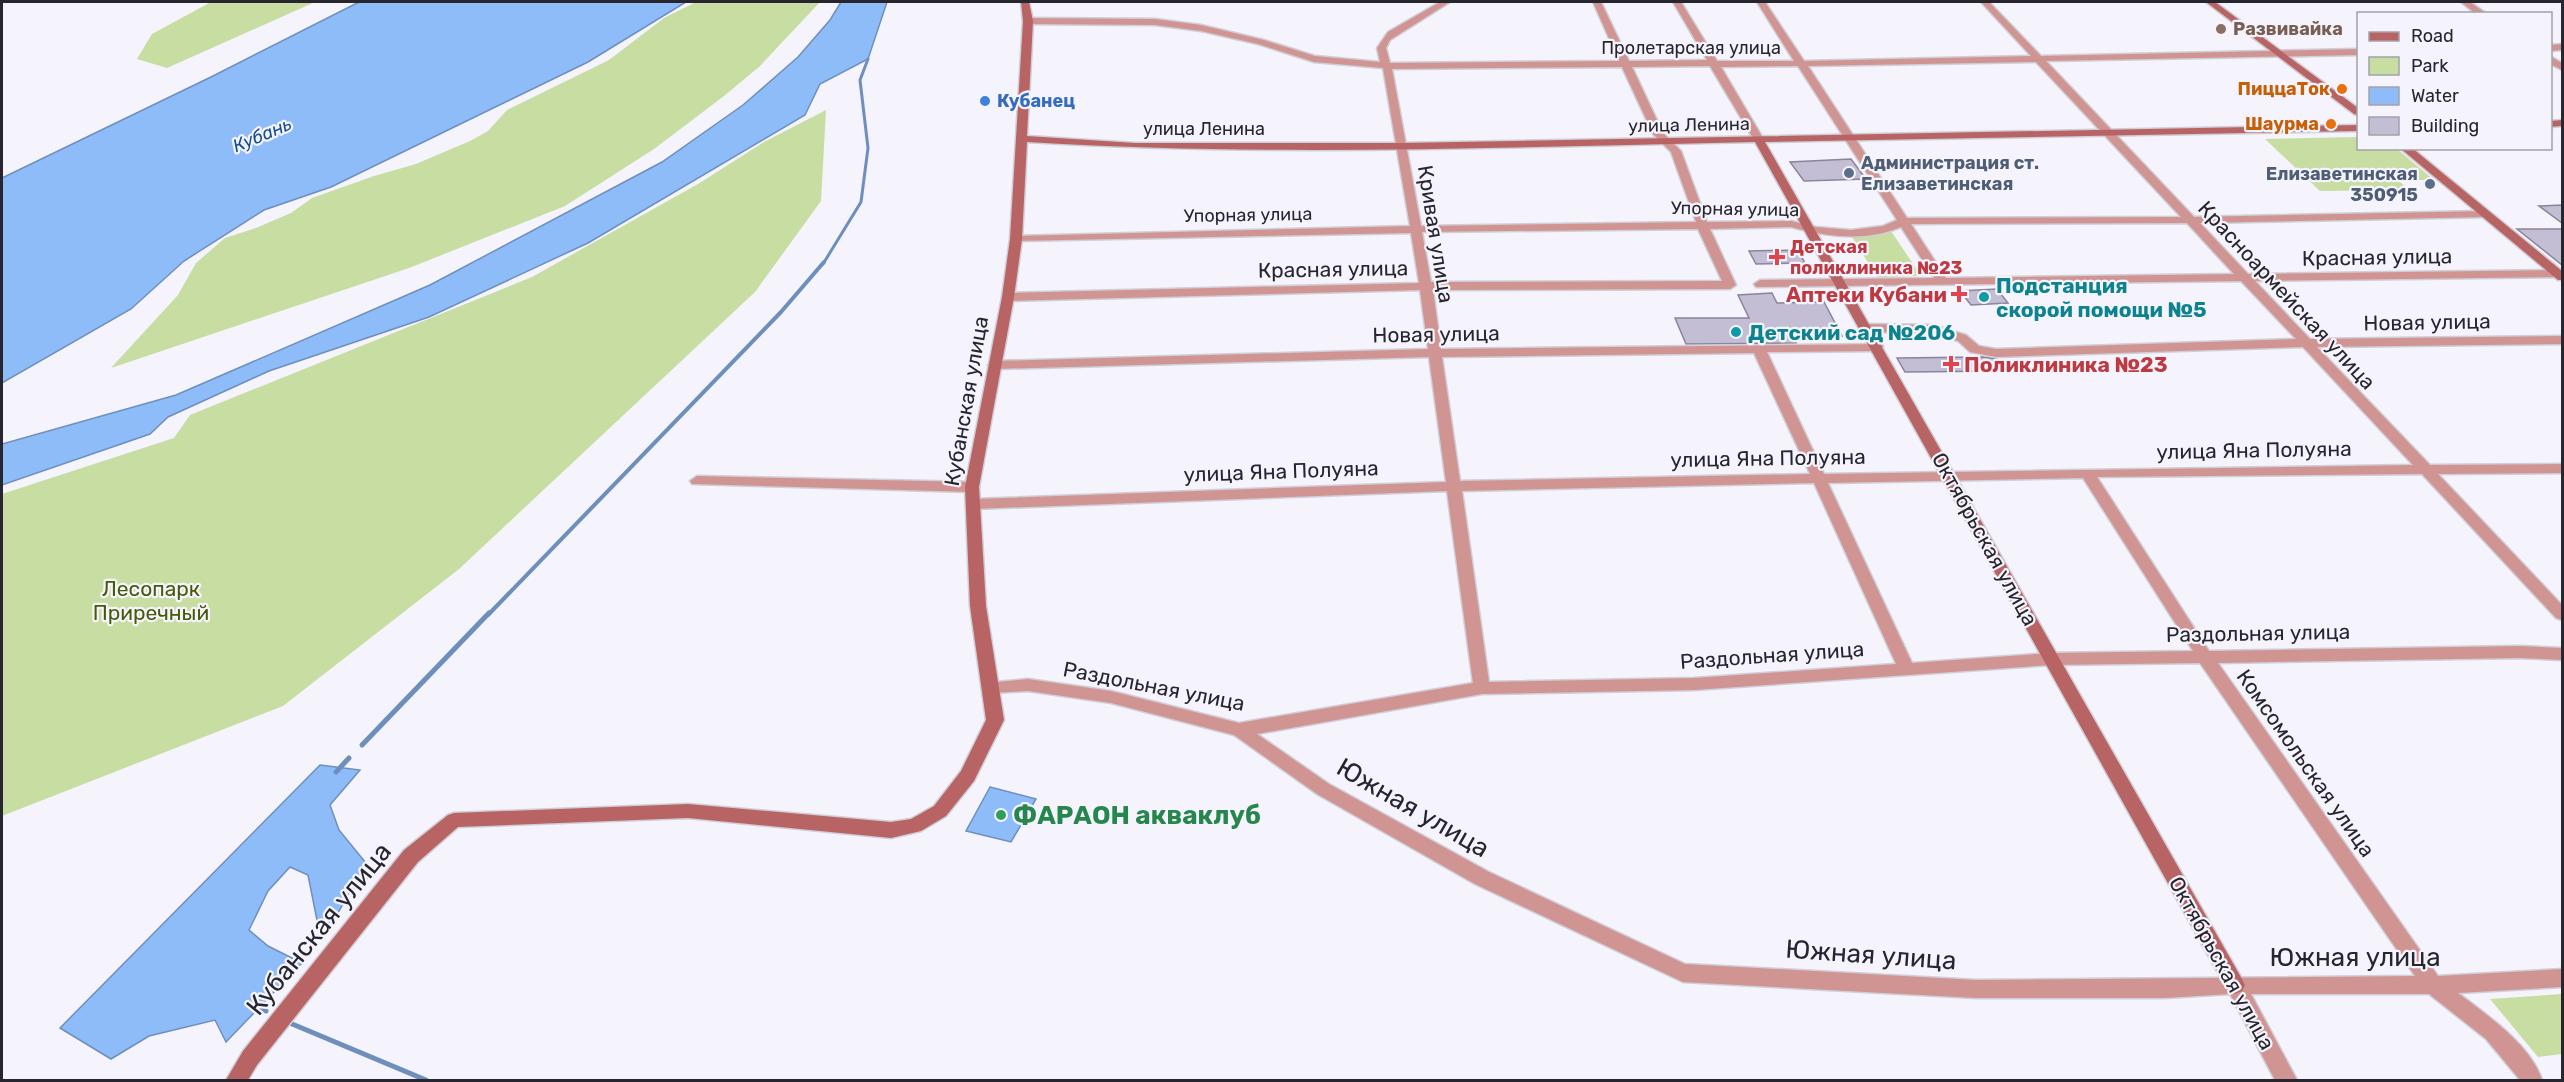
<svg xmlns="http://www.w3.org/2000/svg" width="2564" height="1082" viewBox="0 0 2564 1082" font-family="Rubik,sans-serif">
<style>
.green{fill:#c7dda1}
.water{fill:#8dbcf9;stroke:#6e8fbc;stroke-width:1.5}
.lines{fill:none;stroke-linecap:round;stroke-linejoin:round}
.stream-far2{stroke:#6e8fbc;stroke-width:3}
.stream-far1{stroke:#6e8fbc;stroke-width:4}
.stream{stroke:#6e8fbc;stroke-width:5}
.building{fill:#c3bed4;stroke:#8a859a;stroke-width:1.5}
.street-casing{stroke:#d0ced7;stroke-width:3}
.secondary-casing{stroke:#d0ced7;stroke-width:3}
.street{fill:#d09493;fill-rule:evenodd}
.secondary{fill:#b96464;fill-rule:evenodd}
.education-dot{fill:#8d6e63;stroke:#f5f3fc;stroke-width:2}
.food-dot{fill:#e8710a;stroke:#f5f3fc;stroke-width:2}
.shop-dot{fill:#3f7fe0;stroke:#f5f3fc;stroke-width:2}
.service-dot{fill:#5c6f8a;stroke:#f5f3fc;stroke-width:2}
.health-dot{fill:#e0444e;stroke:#f5f3fc;stroke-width:2}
.culture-dot{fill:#0f9aa8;stroke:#f5f3fc;stroke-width:2}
.leisure-dot{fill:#2e9e5b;stroke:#f5f3fc;stroke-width:2}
.labels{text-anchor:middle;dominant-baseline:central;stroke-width:4.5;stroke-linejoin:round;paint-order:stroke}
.far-education-label{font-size:18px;font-weight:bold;fill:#785e54;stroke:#f5f3fc;text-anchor:start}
.far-street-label{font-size:18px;fill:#27252d;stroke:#f5f3fc}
.far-food-label{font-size:18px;font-weight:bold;fill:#c56008;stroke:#f5f3fc;text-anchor:end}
.far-shop-label{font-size:18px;font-weight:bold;fill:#366cbe;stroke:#f5f3fc;text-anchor:start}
.far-water-label{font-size:18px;font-style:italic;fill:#114e96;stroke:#f5f3fc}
.far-service-label{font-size:18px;font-weight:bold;fill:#4e5e75;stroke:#f5f3fc;text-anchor:start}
.far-health-label{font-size:18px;font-weight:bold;fill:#be3a42;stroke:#f5f3fc;text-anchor:start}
.street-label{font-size:21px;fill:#27252d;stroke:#f5f3fc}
.culture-label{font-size:21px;font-weight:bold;fill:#0d838f;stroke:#f5f3fc;text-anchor:start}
.health-label{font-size:21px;font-weight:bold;fill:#be3a42;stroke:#f5f3fc;text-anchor:end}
.park-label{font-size:21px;fill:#455b08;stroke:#f5f3fc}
.near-street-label{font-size:26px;fill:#27252d;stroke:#f5f3fc}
.near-leisure-label{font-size:26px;font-weight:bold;fill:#27864d;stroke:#f5f3fc;text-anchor:start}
</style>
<rect width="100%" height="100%" fill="#f5f3fc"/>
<g class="green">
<path d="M211 2H315L167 68 137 59 152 34Z"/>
<path d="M696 2H820L760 66 724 96 654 149 565 206 409 268 111 368 178 295 196 263 225 238 256 228 291 213 312 198 374 176 416 164 470 141 488 131 507 110 609 60 664 18Z"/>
<path d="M826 110 821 201 755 292 459 569 283 706 2 816V494L174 438 190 415 532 277 698 184 764 142Z"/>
<path d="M2358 137V148L2397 149 2434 180H2398L2409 190 2320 191 2265 139Z"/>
<path d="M1891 231 1921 276 1877 277 1849 232Z"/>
<path d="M2562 994V1054L2538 1057 2490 999Z"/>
</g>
<g class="water">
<path d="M359 2H686L588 62 331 187 264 210 184 261 131 309 2 383V178L211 77Z"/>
<path d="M841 2H887L868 59 820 84 805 115 588 243 429 317 269 371 168 417 150 434 2 485V444L176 395 430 285 662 162 743 105 798 57 830 20Z"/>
<path d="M320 765 360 770 330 805 339 830 374 873 349 893 333 922 318 925 308 875 290 867 268 891 249 930 268 946 302 963 226 1042 215 1020 149 1036 111 1059 60 1028Z"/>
<path d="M990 787 1036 799 1011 842 966 831Z"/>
</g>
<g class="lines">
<path class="stream-far2" d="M823 264 861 202 868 148 860 80 868 59"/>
<path class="stream-far1" d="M488 615 781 312 824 262"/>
<g class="stream">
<path d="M362 745 489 613"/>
<path d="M336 772 349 758"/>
<path d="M256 1007 266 1011"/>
<path d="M285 1021 426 1080"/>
</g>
</g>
<g class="building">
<path d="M1851 159 1866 179 1804 181 1790 162Z"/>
<path d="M2562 205V223L2539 206Z"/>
<path d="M2517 229H2562V265Z"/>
<path d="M1798 250 1805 263 1756 264 1749 251Z"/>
<path d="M1997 289 2008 303 1971 305 1960 291Z"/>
<path d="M1772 293 1777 303 1824 302 1842 336 1794 338 1796 343 1686 344 1675 318H1749L1738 295Z"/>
<path d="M1983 357 1997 359 2005 371 1905 372 1897 358Z"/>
</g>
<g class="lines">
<defs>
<g id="street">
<path d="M1440 2H1450L1390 40 1386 48 1390 63 1619 61 1593 2H1601L1629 61 1707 60 1673 2H1681L1717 61H1794L1757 2H1765L1804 61 2031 56 1981 2H1989L2041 56 2358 49V55L2046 61 2194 217 2485 211 2491 214 2485 217 2200 223 2248 274 2562 270V277L2255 281 2310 339 2562 336V344L2317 347 2430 465 2562 464V473L2438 474 2562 605V620L2556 618 2422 474 2097 477 2209 651 2520 646 2562 648V660L2520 658 2218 663 2438 976 2562 969V987L2458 993C2487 1015 2531 1045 2542 1080H2520L2486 1039 2429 994H2251L2297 1080H2275L2230 994 2165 998H1976L1683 982 1475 884 1317 794 1234 735 1111 703 1028 691 992 693 986 691 984 687 986 683 1028 679 1111 691 1239 723 1473 683 1447 491 974 509 967 504 974 499 1446 482 1429 357 995 369 988 365 995 361 1428 349 1420 290 1008 301 1002 297 1008 293 1419 283 1411 233 1012 241V237L1016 236 1410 226 1383 68 1314 62 1258 44 1201 31 1155 25 1028 24 1023 21 1028 18 1155 19 1201 25 1264 40 1315 56 1380 62 1377 48 1388 32ZM2036 62 2181 217 1907 218 1808 66ZM1710 66 1754 140 1759 143 1764 140 1721 67 1798 66 1897 220 1883 226 1851 230 1816 227 1791 221 1707 222 1681 151 1663 133 1632 67ZM1622 67 1653 134 1671 152 1696 222 1421 226 1392 69ZM2187 223 2234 274 1946 278 1911 224ZM1791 227C1827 237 1866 242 1901 227L1934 278 1760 280 1754 284 1756 287 2241 281 2296 339 1996 349 1979 346 1966 335 1933 325 1866 324 1860 328 1866 332 1932 333 1958 341 1970 352 1996 357 2303 347 2413 465 1824 474 1767 352 1877 351 1883 347 1882 344 1441 349 1433 290 1730 289 1736 285 1710 229ZM1698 229 1722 281 1431 282 1422 232ZM1754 353 1810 474 1460 481 1442 357ZM2083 478 2193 651 2051 653 1912 663 1828 483ZM1814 483 1896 664 1694 678 1489 682 1462 491ZM2200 663 2415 976 1976 980 1685 964 1489 872 1329 784 1257 734 1482 694 1694 690 2051 665Z"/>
<path d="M2461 2H2470L2487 14H2476Z"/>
<path d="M2562 44V50L2550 51V45Z"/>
<path d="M2550 56 2562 63V70L2550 64Z"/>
<path d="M697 476 972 482 979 487 972 492 692 484 690 481Z"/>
</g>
<g id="secondary">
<path d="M1021 2H1029L1033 21 1027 136 1135 143H1402L2358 125V131L1765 142 2242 979 2245 985 2242 991 2235 994 2228 991 1755 142C1513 147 1269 157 1027 142L1022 239 1014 297 979 487 986 606 1004 720 974 781 946 816 921 831 891 838 688 818 458 827 418 862 257 1065 248 1080H226L243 1051 404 850 448 815 454 813 688 804 891 822 911 819 934 806 961 771 986 720 970 606 965 487 1002 297 1010 239 1023 21Z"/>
<path d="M2206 2H2215L2358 108V115L2354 114Z"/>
<path d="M2562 120V126L2550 127V121Z"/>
<path d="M2400 148H2412L2562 271V280H2558Z"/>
</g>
</defs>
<use href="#street" class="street-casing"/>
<use href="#secondary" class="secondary-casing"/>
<use href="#street" class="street"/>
<use href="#secondary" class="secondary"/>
</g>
<circle class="education-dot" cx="2221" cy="29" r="6"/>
<g class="food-dot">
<circle cx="2342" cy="89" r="6"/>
<circle cx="2331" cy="124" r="6"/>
</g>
<circle class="shop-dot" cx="985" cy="101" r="6"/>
<g class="service-dot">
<circle cx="1849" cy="173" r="6"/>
<circle cx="2430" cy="184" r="6"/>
</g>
<g class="health-dot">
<path d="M1774 248h6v6h6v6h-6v6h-6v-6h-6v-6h6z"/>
<path d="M1956 285h6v6h6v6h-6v6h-6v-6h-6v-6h6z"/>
<path d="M1948 355h6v6h6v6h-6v6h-6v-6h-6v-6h6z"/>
</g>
<g class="culture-dot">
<circle cx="1984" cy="297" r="6"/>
<circle cx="1736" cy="332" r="6"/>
</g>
<circle class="leisure-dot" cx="1001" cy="815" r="6"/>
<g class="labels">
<g class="far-education-label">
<text x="2233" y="29">Развивайка</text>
</g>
<g class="far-street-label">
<text x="1691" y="48">Пролетарская улица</text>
<text transform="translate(1689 125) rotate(-1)">улица Ленина</text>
<text x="1204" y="129">улица Ленина</text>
<text transform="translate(1735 209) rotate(1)">Упорная улица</text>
<text transform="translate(1248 215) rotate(-1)">Упорная улица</text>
</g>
<g class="far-food-label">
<text x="2330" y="89">ПиццаТок</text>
<text x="2319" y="124">Шаурма</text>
</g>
<g class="far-shop-label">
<text x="997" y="101">Кубанец</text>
</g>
<g class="far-water-label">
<text transform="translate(262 135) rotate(-23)">Кубань</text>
</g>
<g class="far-service-label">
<text x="1861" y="163">Администрация ст.<tspan x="1861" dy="21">Елизаветинская</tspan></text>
<text x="2418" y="174" text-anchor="end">Елизаветинская<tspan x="2418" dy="21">350915</tspan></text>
</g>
<g class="far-health-label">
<text x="1790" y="247">Детская<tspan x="1790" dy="21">поликлиника №23</tspan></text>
</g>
<g class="street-label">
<text transform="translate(1436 234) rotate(81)">Кривая улица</text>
<text transform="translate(2377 257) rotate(-1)">Красная улица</text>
<text transform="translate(1333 269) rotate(-1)">Красная улица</text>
<text transform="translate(2287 295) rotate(47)">Красноармейская улица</text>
<text transform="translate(2427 322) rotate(-1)">Новая улица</text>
<text transform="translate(1436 334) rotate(-1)">Новая улица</text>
<text transform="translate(966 401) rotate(-80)">Кубанская улица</text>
<text transform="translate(2254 450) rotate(-1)">улица Яна Полуяна</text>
<text transform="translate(1768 458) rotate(-1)">улица Яна Полуяна</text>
<text transform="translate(1281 471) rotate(-2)">улица Яна Полуяна</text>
<text transform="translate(1985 539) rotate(61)">Октябрьская улица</text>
<text transform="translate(2258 633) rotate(-1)">Раздольная улица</text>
<text transform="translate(1772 655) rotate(-4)">Раздольная улица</text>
<text transform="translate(1154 686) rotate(11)">Раздольная улица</text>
<text transform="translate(2306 763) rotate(55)">Комсомольская улица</text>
<text transform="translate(2222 963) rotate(61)">Октябрьская улица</text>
</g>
<g class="culture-label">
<text x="1996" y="285">Подстанция<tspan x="1996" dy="24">скорой помощи №5</tspan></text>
<text x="1748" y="332">Детский сад №206</text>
</g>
<g class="health-label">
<text x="1947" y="294">Аптеки Кубани</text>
<text x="1964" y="364" text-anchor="start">Поликлиника №23</text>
</g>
<g class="park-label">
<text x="151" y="588">Лесопарк<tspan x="151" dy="24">Приречный</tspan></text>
</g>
<g class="near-street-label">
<text transform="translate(1413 808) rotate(30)">Южная улица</text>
<text transform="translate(319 929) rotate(-51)">Кубанская улица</text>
<text transform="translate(1871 955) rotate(4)">Южная улица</text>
<text x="2355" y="957">Южная улица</text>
</g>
<g class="near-leisure-label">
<text x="1013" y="815">ФАРАОН акваклуб</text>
</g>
</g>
<rect width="2564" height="1082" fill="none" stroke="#27252d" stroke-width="6"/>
<rect x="2357" y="12" width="195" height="138" fill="#f5f3fc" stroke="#a3a1a9" stroke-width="1.5"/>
<rect x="2369" y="32" width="30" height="9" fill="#b96464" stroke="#a3a1a9" stroke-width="1.5"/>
<text x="2411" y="42" font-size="18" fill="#27252d">Road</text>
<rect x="2369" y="57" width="30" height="18" fill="#c7dda1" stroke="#a3a1a9" stroke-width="1.5"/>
<text x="2411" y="72" font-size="18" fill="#27252d">Park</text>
<rect x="2369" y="87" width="30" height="18" fill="#8dbcf9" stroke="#a3a1a9" stroke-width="1.5"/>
<text x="2411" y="102" font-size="18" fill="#27252d">Water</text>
<rect x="2369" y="117" width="30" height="18" fill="#c3bed4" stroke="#a3a1a9" stroke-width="1.5"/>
<text x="2411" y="132" font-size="18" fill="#27252d">Building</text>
</svg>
